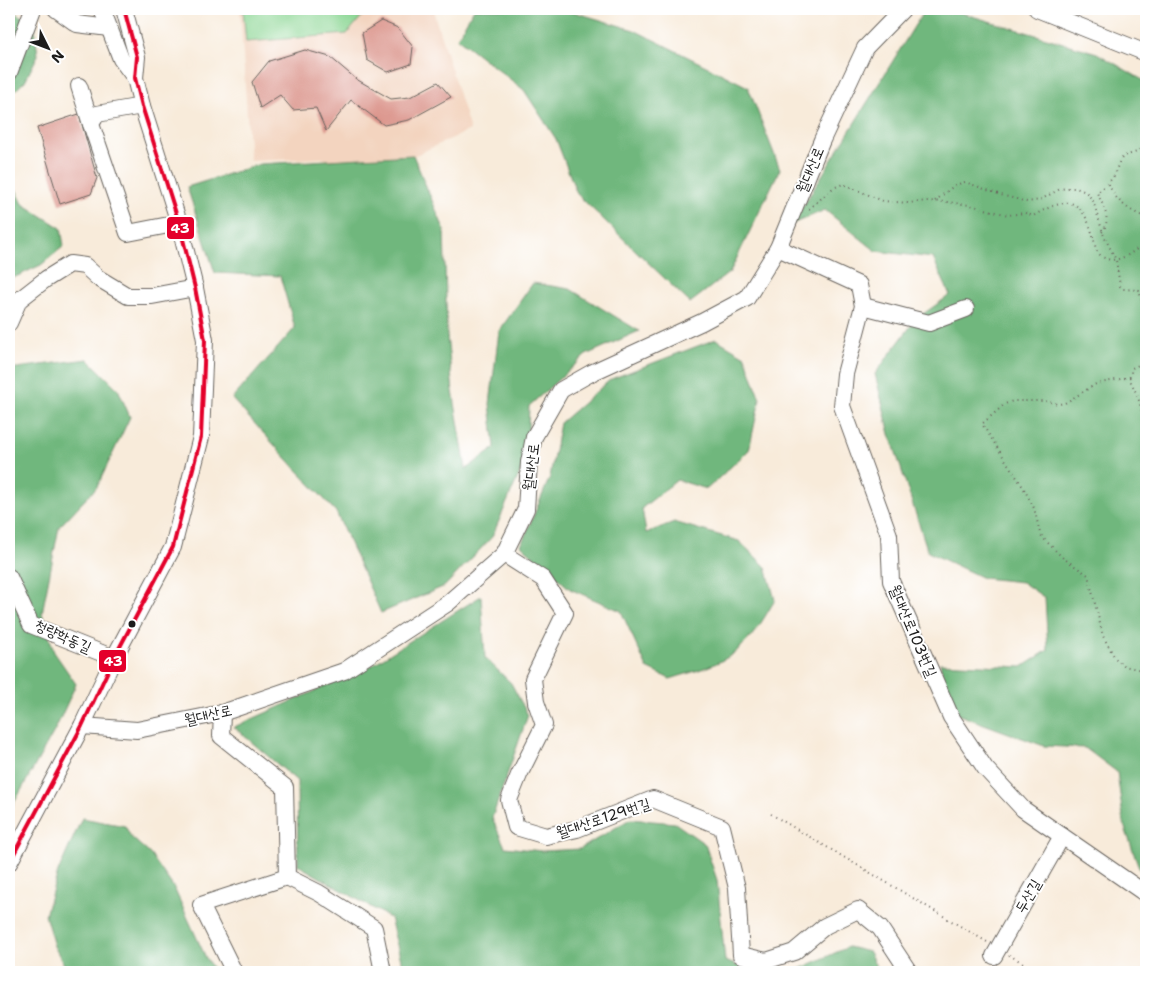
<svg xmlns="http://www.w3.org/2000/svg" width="1155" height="981" viewBox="0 0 1155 981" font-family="'Shantell Sans','Poor Story',sans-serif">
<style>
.built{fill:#f3d4bf}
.green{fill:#8ad693;stroke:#537958}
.forest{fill:#6fb77d;stroke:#466a4c}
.building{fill:#db948b}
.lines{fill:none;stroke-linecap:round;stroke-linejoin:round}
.minor-casing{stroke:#69645e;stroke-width:18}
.path{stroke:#69645e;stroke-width:2;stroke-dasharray:1 4;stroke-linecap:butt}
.minor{stroke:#fff;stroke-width:16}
.bus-1-casing{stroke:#fff;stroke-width:8}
.bus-1{stroke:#e4002b;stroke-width:4}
.bus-dot{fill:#1c1c1c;stroke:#fff;stroke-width:2}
.labels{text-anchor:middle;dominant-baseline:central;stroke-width:4;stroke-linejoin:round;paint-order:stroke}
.street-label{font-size:15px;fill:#1c1c1c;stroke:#fff}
.line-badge{stroke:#fff;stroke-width:2}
.badge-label{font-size:14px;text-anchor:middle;font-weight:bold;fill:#fff}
</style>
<rect width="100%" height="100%" fill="#fff"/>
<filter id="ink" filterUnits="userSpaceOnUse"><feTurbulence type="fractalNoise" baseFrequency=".02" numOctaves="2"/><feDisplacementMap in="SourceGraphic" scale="10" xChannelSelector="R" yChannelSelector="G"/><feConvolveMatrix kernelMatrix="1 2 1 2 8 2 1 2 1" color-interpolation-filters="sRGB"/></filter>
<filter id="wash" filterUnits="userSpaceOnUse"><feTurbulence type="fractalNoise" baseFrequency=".0096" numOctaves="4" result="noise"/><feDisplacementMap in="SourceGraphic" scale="20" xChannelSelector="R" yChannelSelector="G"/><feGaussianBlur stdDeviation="1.12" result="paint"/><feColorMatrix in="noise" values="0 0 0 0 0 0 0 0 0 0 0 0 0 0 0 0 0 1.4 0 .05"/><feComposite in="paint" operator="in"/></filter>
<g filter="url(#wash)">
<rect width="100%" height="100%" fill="#f8ebda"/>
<path class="built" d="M240 9H435V17L470 130 394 165H341L322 158 250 161Z"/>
<path class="green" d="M243 9H362V16L347 34 246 42Z"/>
<g class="forest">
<path d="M474 9H564L634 30 748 87 780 169 730 272 690 303 577 194 556 139 524 90 457 38Z"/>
<path d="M925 9H948L1097 53 1146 82V874L1141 873 1124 825 1117 772 1085 748 1044 746 951 712 940 663 1022 667 1048 650 1045 598 1022 582 983 578 928 552 890 434 875 374 916 319 950 295 933 258 876 251 825 210 792 224Z"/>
<path d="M9 10 12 11 34 24 38 55 25 81 9 97Z"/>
<path d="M413 155 444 229 447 336 453 391 466 469 495 448 490 404 499 331 533 283 570 289 639 331 586 355 529 406 527 456 492 537 445 586 381 613 336 512 232 399 295 328 280 276 215 273 187 187 260 164Z"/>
<path d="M9 175 23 204 61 228 64 246 41 265 9 280Z"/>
<path d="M716 339 745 356 760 399 749 450 707 489 677 480 642 508 646 533 674 522 739 541 766 567 775 600C765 616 756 634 741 647 725 664 692 672 670 679L647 668 621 611 570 589 521 545 550 477 560 423 611 379Z"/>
<path d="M88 359 118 389 130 417 97 487 59 527 42 613 54 652 76 684 56 728 9 812V369Z"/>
<path d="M481 596 485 658 511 683 528 715 492 818 505 847 542 851 580 849 630 819 675 823 705 844 717 880 725 961 754 972H404L390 918 298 865 297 781 234 727 369 667Z"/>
<path d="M82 818 125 826 131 837 150 854 174 888 206 958 215 972H68L54 946 45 915 58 872Z"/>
<path d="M848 947 869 952 879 972H793Z"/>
</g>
<g id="blocks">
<g class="building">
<path d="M381 21 398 28 413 47 411 64 388 72 367 60 362 33Z"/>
<path d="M305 50 330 57 356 79 391 99 410 97 438 82 451 97 409 120 384 125 351 100 326 131 316 108 293 110 280 95 260 108 252 82 269 61Z"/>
<path d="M79 114 97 178 91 194 60 204 37 128Z"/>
</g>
</g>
</g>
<g filter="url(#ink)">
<use href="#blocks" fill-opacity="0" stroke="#69645e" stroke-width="1"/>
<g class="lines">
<defs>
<g id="minor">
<path d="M56 9 77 24 109 28"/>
<path d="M102 9 121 59 135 78"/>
<path d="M1037 9 1146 53"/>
<path d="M9 73 33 9"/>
<path d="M79 86 91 124"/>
<path d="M142 106 97 114 91 124 128 233 179 223"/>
<path d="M778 248 859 285 863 306 845 374 842 406 889 535 891 581 951 717 985 768 1023 809 1146 894"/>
<path d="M863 306 929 323 966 309"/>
<path d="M9 323 19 300 46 279 70 264 85 266 98 278 128 296H152L195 288"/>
<path d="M504 554 543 579 565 613 533 679 536 702 544 725 519 775 509 800 516 827 546 836 577 829 653 799 722 827 737 888 741 955 766 961 794 952 825 926 858 910 880 928 909 972"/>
<path d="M9 577 31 625 114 658"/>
<path d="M222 713 221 736 285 787 287 877 319 893 374 928 383 972"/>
<path d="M82 726 137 730 222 713 344 671 448 603 504 554 526 509 529 462 534 437 561 390 591 373 702 322 747 298 778 248 822 140 865 48 903 9"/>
<path d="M9 863 82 726 114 658 173 547 201 437 205 340 195 288 179 223 142 106 135 78 137 57 124 9"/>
<path d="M994 956 1062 836"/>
<path d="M234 972 201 905 287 877"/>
</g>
</defs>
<use href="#minor" class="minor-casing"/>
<g class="path">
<path d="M1109 184C1114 200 1130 212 1146 217"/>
<path d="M935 201 955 185 965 182 1001 195 1027 202 1040 200 1060 189 1068 188H1076L1086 192 1093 201 1104 236 1116 260 1120 286 1123 289 1139 290 1142 302 1145 359 1141 364 1132 368 1130 377 1131 382 1138 397 1144 419 1146 421"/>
<path d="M809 209 833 188 843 184 883 201 908 203 928 201 947 202 970 205 1008 215 1025 213 1033 216C1041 211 1064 199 1073 204 1085 209 1091 228 1094 240 1095 243 1095 248 1097 251 1110 271 1135 252 1146 241"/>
<path d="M1102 232C1112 220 1103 205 1097 193L1113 178 1120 160 1124 156 1137 152 1146 143"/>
<path d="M1130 377 1096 384 1065 403 1059 404 1045 401H1013L1005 404 982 424 1023 487 1034 508 1040 533 1043 538 1063 558 1088 575 1103 636 1115 658 1124 666 1146 671"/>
<path d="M771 814 987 942"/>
<path d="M1009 955 1039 972"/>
</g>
<use href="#minor" class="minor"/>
<defs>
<path id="bus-1" d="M9 863 82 726 114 658 173 547 201 437 205 340 195 288 179 223 142 106 135 78 137 57 124 9"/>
</defs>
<use href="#bus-1" class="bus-1-casing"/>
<use href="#bus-1" class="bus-1"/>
</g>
</g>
<circle class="bus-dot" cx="132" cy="624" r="4.5"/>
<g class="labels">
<g class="street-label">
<text transform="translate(810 170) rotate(-67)">월대산로</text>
<text transform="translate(531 467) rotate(-83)">월대산로</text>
<text transform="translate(913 631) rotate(67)">월대산로103번길</text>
<text transform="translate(63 636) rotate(24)">청량학동길</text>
<text transform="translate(208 715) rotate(-13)">월대산로</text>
<text transform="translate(603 818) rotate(-18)">월대산로129번길</text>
<text transform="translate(1028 896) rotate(-60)">두산길</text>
</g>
</g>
<g class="line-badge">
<rect x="166" y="216" width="29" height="24" rx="5" fill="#e4002b"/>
<rect x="98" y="649" width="29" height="24" rx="5" fill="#e4002b"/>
</g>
<g class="badge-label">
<text x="180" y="233">43</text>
<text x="113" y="666">43</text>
</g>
<rect width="1155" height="981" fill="none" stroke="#fff" stroke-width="30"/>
<g transform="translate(48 48) rotate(132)" stroke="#ffffff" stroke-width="4" paint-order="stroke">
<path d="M0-4L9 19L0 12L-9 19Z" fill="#1c1c1c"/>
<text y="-8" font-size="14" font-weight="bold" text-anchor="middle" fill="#1c1c1c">N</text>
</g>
</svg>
